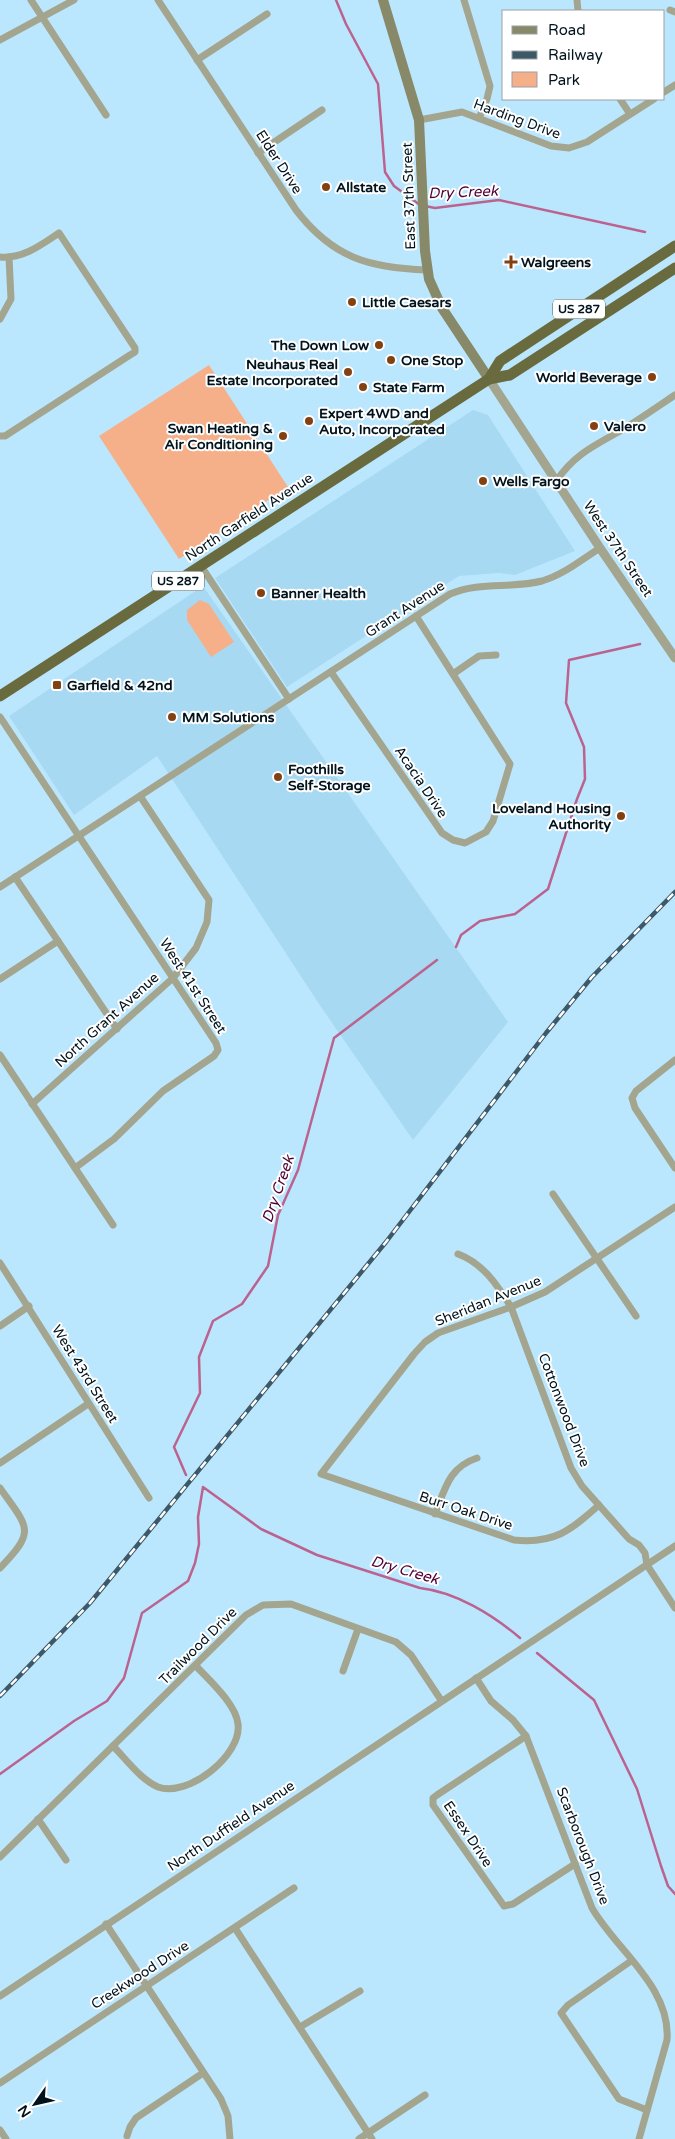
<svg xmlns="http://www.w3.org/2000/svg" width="675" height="2139" viewBox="0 0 675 2139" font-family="'Varela Round',sans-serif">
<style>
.built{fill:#a8d9f3}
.green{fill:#f5b089}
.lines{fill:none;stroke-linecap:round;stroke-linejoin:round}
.stream{stroke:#bb638e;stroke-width:2.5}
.minor{stroke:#a4a58f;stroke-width:7}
.tertiary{stroke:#a4a58f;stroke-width:9}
.secondary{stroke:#878968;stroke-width:10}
.trunk{stroke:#696b3f;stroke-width:11}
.rail-casing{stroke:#3d5866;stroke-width:4.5}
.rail{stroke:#fff;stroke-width:2.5;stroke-dasharray:8;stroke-linecap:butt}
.poi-dot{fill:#834111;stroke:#fff;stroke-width:2}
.labels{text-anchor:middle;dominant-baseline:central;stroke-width:4;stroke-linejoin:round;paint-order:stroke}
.shield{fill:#fff;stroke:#4d5a61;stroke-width:1}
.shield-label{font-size:12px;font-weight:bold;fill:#01131d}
.street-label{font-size:14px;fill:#01131d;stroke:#fff}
.poi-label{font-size:14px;font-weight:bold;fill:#01131d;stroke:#fff;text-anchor:start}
.water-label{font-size:15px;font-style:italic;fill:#530033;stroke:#fff}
</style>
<rect width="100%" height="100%" fill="#bbe7fe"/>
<g class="built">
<path d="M473 410 488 415 575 551 515 575 499 573 459 576 287 687 215 578Z"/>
<path d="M203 586 508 1022 413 1140 319 1004 157 756 74 815 9 716Z"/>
</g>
<g class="green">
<path d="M209 365 288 487 179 559 99 436Z"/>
<path d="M200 600 209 604 234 642 211 657 187 620V610Z"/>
</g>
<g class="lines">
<g class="stream">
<path d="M336 0 346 24 378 84 385 172 394 186 420 205"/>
<path d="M425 206 435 208 499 200 645 232"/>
<path d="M456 947 461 935 480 921 515 914 548 889 577 799 585 779 584 747 566 703 569 660 640 644"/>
<path d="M186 1475 174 1447 200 1393 199 1357 213 1321 242 1304 268 1266 278 1215 298 1170 334 1038 437 960"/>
<path d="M537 1653 594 1700 637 1789 661 1866 668 1886 675 1894"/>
<path d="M0 1774 74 1721 107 1701 124 1678 142 1613 188 1581 195 1563 199 1544 198 1517 203 1487 261 1529 317 1555 420 1588C456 1592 493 1615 520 1638"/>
</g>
<g class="minor">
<path d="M31 0 106 115"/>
<path d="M158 0 296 210C333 258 369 268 427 270"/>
<path d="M464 0 490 86 487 99 479 118"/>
<path d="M577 0 578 11"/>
<path d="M670 10 675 12"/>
<path d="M0 40 74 0"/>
<path d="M197 60 267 14"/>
<path d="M664 92 675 85"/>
<path d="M620 99 630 114"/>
<path d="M419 120 462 112 551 146 569 148 587 142 654 99"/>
<path d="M258 153 322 110"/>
<path d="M0 257C23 259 41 245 59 233L135 348V352L130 355 5 436H0"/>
<path d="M0 319 11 299 9 257"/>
<path d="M557 480C575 454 594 446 620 431 639 420 657 407 675 395"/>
<path d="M201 566 289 699"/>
<path d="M331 672 442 833 453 840 465 843 486 832 493 821 510 764 416 616"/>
<path d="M453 674 479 656 496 655"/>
<path d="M0 717 216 1043 218 1050 214 1056 163 1091 114 1139 75 1168 0 1055"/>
<path d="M15 877 117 1029"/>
<path d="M0 887 450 594C480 581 511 589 542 581 563 575 581 560 600 548"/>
<path d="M0 979 58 941"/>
<path d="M675 1060 636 1091 632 1098 635 1108 675 1168"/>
<path d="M32 1104 173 978 196 948 207 922 209 900 140 796"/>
<path d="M75 1168 113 1225"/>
<path d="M553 1194 636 1316"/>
<path d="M458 1254C483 1263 498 1286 511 1307L571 1468 582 1486 629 1539 639 1545 645 1553 647 1565 675 1608"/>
<path d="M0 1263 149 1498"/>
<path d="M0 1326 29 1306"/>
<path d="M0 1463 88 1404"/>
<path d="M0 1488C28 1528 37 1530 0 1568"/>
<path d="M599 1505C570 1531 554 1544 514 1540L321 1474 414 1354 425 1342 438 1333 511 1307 545 1292 675 1207"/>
<path d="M435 1514C445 1489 449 1467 477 1458"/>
<path d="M343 1671 358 1629"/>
<path d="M476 1678 491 1701 513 1720 526 1736 592 1908C617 1951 671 1987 667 2040L639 2139"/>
<path d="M526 1736 437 1795 433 1798V1805L504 1906 513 1904 575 1864"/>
<path d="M113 1746C126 1759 141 1780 158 1787 188 1798 242 1755 238 1724 236 1704 209 1680 196 1666"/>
<path d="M38 1819 66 1860"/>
<path d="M0 1857 246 1615 263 1605 291 1604 396 1642 411 1655 441 1700"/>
<path d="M106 1924 221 2099 228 2116 230 2139"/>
<path d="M235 1928 372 2139"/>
<path d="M631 1961 568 2005 561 2013 619 2099 647 2110"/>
<path d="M0 1996 675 1546"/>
<path d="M300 2027 360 1991"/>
<path d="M0 2083 294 1888"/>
<path d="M0 2130 6 2139"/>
<path d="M127 2136 130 2127 136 2118 203 2073"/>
<path d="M359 2139 425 2095"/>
</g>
<path class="tertiary" d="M489 379 600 548 675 658"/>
<path class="secondary" d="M383 0 419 120 425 251 429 279 442 308 489 379"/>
<g class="trunk">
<path d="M489 379 500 361 675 246"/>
<path d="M0 696 489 379 510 375 675 268"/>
</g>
<defs>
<path id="rail" d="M0 1696 90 1603 386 1242 546 1033 592 977 675 892"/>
</defs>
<use href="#rail" class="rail-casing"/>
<use href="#rail" class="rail"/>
</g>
<g class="poi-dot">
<circle cx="326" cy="187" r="5"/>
<path d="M508.5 254.5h5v5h5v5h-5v5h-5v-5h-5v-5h5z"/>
<circle cx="352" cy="302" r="5"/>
<circle cx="379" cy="345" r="5"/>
<circle cx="391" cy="360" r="5"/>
<circle cx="348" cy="372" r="5"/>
<circle cx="652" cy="377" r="5"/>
<circle cx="363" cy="387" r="5"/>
<circle cx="309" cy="421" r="5"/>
<circle cx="594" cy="426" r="5"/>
<circle cx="283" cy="436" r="5"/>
<circle cx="483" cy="481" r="5"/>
<circle cx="261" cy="593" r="5"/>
<rect x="52" y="680" width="10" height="10" rx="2.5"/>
<circle cx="172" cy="717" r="5"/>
<circle cx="278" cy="777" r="5"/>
<circle cx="621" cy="816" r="5"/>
</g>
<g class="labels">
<g class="shield">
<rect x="553" y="299.5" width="52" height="19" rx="4"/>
<rect x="152" y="571.5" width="52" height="19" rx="4"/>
</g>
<g class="shield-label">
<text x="579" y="309">US 287</text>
<text x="178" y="581">US 287</text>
</g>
<g class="street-label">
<text transform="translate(517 119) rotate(20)">Harding Drive</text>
<text transform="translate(279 162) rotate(57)">Elder Drive</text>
<text transform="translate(409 196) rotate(-92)">East 37th Street</text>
<text transform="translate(249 517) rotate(-33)">North Garfield Avenue</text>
<text transform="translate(618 549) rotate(56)">West 37th Street</text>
<text transform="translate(405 609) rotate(-33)">Grant Avenue</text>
<text transform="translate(421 782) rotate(56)">Acacia Drive</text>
<text transform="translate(193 986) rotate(57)">West 41st Street</text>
<text transform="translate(107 1020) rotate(-42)">North Grant Avenue</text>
<text transform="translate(488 1301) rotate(-22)">Sheridan Avenue</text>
<text transform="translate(85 1374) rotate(58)">West 43rd Street</text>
<text transform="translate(564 1410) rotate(69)">Cottonwood Drive</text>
<text transform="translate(466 1511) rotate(18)">Burr Oak Drive</text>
<text transform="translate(198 1646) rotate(-45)">Trailwood Drive</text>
<text transform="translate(231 1826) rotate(-34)">North Duffield Avenue</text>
<text transform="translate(468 1834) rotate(56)">Essex Drive</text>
<text transform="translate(583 1846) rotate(69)">Scarborough Drive</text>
<text transform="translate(140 1975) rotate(-33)">Creekwood Drive</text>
</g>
<g class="poi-label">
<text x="336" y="187">Allstate</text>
<text x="521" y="262">Walgreens</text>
<text x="362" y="302">Little Caesars</text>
<text x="369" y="345" text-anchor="end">The Down Low</text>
<text x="401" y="360">One Stop</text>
<text x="338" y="364" text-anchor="end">Neuhaus Real<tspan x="338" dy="16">Estate Incorporated</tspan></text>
<text x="642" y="377" text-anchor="end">World Beverage</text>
<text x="373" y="387">State Farm</text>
<text x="319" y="413">Expert 4WD and<tspan x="319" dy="16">Auto, Incorporated</tspan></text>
<text x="604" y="426">Valero</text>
<text x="273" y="428" text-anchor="end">Swan Heating &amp;<tspan x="273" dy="16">Air Conditioning</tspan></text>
<text x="493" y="481">Wells Fargo</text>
<text x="271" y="593">Banner Health</text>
<text x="67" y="685">Garfield &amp; 42nd</text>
<text x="182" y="717">MM Solutions</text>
<text x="288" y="769">Foothills<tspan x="288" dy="16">Self-Storage</tspan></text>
<text x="611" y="808" text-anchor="end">Loveland Housing<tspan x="611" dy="16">Authority</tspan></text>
</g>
<g class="water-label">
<text transform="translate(463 192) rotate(-2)">Dry Creek</text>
<text transform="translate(278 1189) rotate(-71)">Dry Creek</text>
<text transform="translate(405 1570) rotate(16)">Dry Creek</text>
</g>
</g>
<rect x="502" y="10" width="162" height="90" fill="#ffffff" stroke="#99a1a5"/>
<rect x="512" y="26" width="25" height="8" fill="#878968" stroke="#99a1a5"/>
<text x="548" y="35" font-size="15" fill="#01131d">Road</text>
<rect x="512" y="51" width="25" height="8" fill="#3d5866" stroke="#99a1a5"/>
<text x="548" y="60" font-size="15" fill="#01131d">Railway</text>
<rect x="512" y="72" width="25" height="15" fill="#f5b089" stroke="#99a1a5"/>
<text x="548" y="85" font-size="15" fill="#01131d">Park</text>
<g transform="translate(35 2104) rotate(236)" stroke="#ffffff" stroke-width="4" paint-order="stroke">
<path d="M0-4L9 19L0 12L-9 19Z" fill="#01131d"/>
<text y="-8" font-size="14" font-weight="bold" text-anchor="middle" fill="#01131d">N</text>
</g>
</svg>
